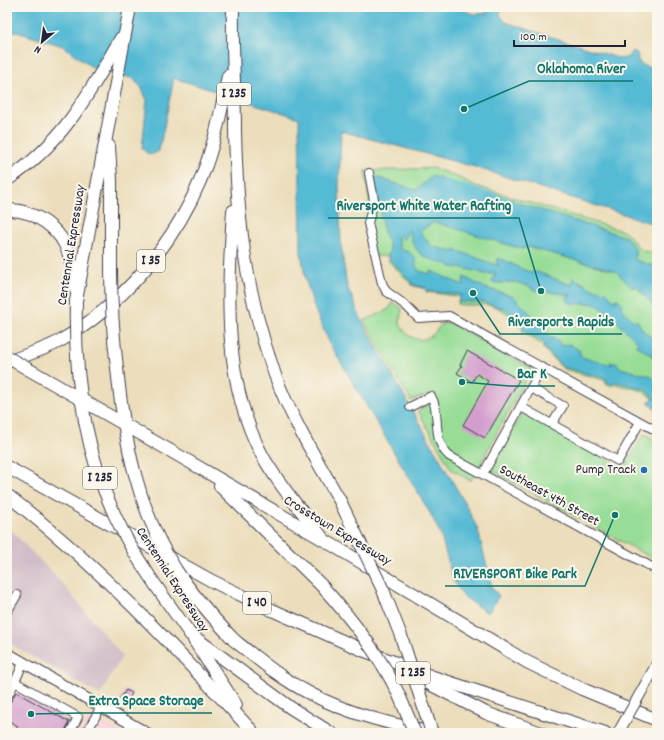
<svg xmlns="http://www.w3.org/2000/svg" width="664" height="740" viewBox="0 0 664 740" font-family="Dekko,sans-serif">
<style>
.built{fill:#f6cfd6}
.industrial{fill:#d1bdc9}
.green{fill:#97dd96;stroke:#5c8068}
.water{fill:#55bad4;stroke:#3c6e88}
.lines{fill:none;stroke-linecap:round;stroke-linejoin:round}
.canal{stroke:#55bad4;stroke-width:8}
.building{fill:#d39ecd}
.minor-casing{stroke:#403e4e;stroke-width:10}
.major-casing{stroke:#403e4e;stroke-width:12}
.highway-casing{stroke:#403e4e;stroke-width:14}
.minor{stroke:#fff;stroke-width:8}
.major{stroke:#fff;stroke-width:10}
.highway{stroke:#fff;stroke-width:12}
.major-bridge-casing{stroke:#403e4e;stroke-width:12;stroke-linecap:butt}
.highway-bridge-casing{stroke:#403e4e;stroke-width:14;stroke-linecap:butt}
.major-bridge{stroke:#fff;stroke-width:10}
.highway-bridge{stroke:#fff;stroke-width:12}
.poi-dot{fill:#1f6fb2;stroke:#fbf7ec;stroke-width:1.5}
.labels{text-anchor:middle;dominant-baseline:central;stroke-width:4;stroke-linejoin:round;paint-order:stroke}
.shield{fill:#fbf7ec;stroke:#636270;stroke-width:1}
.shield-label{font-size:13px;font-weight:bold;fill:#22223b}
.street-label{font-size:14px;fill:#22223b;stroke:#fbf7ec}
.poi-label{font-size:14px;fill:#22223b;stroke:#fbf7ec;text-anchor:end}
.leader{fill:none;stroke:#0f766e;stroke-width:1.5}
.callout-dot{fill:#0f766e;stroke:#fbf7ec;stroke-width:1.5}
.callout-label{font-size:15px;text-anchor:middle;font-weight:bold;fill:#0f766e;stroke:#fbf7ec;stroke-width:4;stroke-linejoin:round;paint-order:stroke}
</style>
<rect width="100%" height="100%" fill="#fbf7ec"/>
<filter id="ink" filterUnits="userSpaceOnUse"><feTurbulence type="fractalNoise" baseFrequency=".025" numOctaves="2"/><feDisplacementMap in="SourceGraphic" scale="8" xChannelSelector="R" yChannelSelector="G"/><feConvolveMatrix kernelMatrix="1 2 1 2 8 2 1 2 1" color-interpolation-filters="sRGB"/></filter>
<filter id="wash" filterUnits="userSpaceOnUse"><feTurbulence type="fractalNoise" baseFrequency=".012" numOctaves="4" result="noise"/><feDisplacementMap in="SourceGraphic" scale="16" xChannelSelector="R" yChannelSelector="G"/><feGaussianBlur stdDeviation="0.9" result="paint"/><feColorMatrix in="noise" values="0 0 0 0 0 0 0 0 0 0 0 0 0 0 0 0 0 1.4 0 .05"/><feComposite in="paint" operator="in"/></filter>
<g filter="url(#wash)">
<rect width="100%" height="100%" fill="#ecdebc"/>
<path class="built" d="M90 714 122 733H79Z"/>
<path class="industrial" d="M7 526 61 582 122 656 100 695 7 642Z"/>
<g class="green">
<path d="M434 168 455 176 476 186 626 232 642 251 657 253V411L648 403 655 400 643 391 616 384 612 386 605 383 608 381 563 369 542 347H545L525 333 522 331 523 329C512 317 499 303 480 305 472 305 465 306 457 304L461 297 426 292V289L413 286 389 262 388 256H371L365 225 370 207 365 171Z"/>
<path d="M393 302 402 308 400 324C405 335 418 345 431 336 438 331 440 321 450 323L532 368 471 481 451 469 418 411 428 404 423 396 411 401 364 321 389 309Z"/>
<path d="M522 413 624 469 644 434 657 441V561L491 470Z"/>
</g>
<g class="water">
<path d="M7 7H453L474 14 487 13 490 7H502L500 15 505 22 621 59 628 57 632 51 637 53 638 61 644 66 657 70V225L475 167 341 131 339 185 341 245 347 286 362 321 467 507 478 530 492 588 499 596 488 613 464 597 454 582 440 533 430 513 330 344 315 310 306 281 301 254 299 118 174 78 159 151C152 156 147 155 142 148L147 100 141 87 132 78 93 68 63 46 7 29Z"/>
<path d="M373 176 416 190 432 176 446 181 445 185 508 204 509 200 626 237 635 248V260L657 267V307H655L636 286 632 288 616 271 528 247 522 249 434 222 420 231 431 246 454 252 455 250 458 251 499 266 497 263 498 258C513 262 524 274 538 272L573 286 572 283 573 278 593 289 606 292 616 302V298L622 303 621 308 635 322 637 320 642 329 657 343V359L636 345 638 343 612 317H608L603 312H606C591 297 584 307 567 302L568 296 571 295 534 290 531 289 532 287 515 282 498 283 492 282 494 276 497 274H486L462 268 451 267V265C427 259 414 257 409 230L404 240 400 235 398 237 400 249 409 252 416 259V267L420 271 430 274 431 271C442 275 453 282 464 285L463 281 464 277 485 288 513 296 534 317 536 316C542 323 545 332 552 340L553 336 562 346 569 344 579 350 581 357 612 365 610 362 618 364 620 368 651 376 657 382V409L648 402 655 398 644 389 617 382 613 384 605 382 608 379 563 367 542 346H546L540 340 524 331 522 329 524 327 506 309 482 302H458L459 297 462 295 428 291 426 290V288L414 285 390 260 388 255 390 251 388 240 385 238Z"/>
</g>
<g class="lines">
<path class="canal" d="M436 185 445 183 509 202 517 208"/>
</g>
<g id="blocks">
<g class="building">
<path d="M467 351 519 380 485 438 463 425 488 381 477 374 472 382 457 373 462 366 460 365Z"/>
<path d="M126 690 132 693 127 703 120 699Z"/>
<path d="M16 692 69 722 64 733H14L18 726 7 720V708Z"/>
</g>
</g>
</g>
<g filter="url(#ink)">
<use href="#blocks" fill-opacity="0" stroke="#403e4e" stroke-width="1"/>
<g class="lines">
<defs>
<g id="minor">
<path d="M369 173 374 200 368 223 382 283 386 291 405 305 418 318 449 316 657 431"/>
<path d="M531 388 563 406 552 424"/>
<path d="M410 407 431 396C442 415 430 437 449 456L657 570"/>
<path d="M521 407 618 461 640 422"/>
<path d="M483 474 542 368"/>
<path d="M7 612 17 595"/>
<path d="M15 682 23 663"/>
<path d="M7 697 15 682 78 717 70 733"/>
<path d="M89 728 98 733"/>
<path d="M86 733 101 707"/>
</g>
<path id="major" d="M7 653 147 733"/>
<g id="highway">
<path d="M233 7C232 49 235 90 235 131 237 219 245 291 275 375 291 418 316 459 339 499"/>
<path d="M109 146 111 180V269"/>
<path d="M7 180C62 144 89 94 121 38"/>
<path d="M7 210C34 209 62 229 69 255 73 266 73 278 75 289"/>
<path d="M233 211C228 293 222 380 262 455 278 484 301 510 321 536"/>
<path d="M76 301 130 7"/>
<path d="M7 362C25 355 44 350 60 341 121 306 173 245 200 181 214 147 221 112 228 76"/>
<path d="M169 450 324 540 527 662 582 689 657 720"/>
<path d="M7 467 212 581 272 610 365 651 436 678 605 733"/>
<path d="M220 486 321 585"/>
<path d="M7 495C97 564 175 648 252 731"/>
<path d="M383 590 401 636"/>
<path d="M190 634 291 708 331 733"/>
<path d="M194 640 236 705"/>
<path d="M234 640C259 660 283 680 311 694 349 714 391 724 433 733"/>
<path d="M422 680 486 713 541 733"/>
</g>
</defs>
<use href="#minor" class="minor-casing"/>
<use href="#major" class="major-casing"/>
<use href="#highway" class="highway-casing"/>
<use href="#minor" class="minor"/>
<use href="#major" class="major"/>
<use href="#highway" class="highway"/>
<defs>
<path id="major-bridge" d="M618 733 657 664"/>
<g id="highway-bridge">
<path d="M111 269C111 302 113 335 117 368 124 439 137 509 176 570 193 595 213 618 234 640"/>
<path d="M76 301C74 380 85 459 122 530 141 567 166 600 190 634"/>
<path d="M7 357 169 450"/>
<path d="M339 499 383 590"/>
<path d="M321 585C350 617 379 653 398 693 404 706 409 720 415 733"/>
<path d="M401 636 432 733"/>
</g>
</defs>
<use href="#major-bridge" class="major-bridge-casing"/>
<use href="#highway-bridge" class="highway-bridge-casing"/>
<use href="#major-bridge" class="major-bridge"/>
<use href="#highway-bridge" class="highway-bridge"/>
</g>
</g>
<circle class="poi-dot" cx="644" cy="470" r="4"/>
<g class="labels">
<g class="shield">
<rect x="217" y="83" width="34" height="22" rx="3"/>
<rect x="137" y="250" width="28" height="22" rx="3"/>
<rect x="83" y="467" width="34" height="22" rx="3"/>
<rect x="243" y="592" width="28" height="22" rx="3"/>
<rect x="396" y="662" width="34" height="22" rx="3"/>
</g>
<g class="shield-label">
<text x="234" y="94">I 235</text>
<text x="151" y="261">I 35</text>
<text x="100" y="478">I 235</text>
<text x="257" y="603">I 40</text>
<text x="413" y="673">I 235</text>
</g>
<g class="street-label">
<text transform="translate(72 245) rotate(-81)">Centennial Expressway</text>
<text transform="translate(549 496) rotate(29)">Southeast 4th Street</text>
<text transform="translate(337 531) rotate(31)">Crosstown Expressway</text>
<text transform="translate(172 580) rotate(57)">Centennial Expressway</text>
</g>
<g class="poi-label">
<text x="636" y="470">Pump Track</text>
</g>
</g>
<path class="leader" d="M464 109L529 81H633M541 291L519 218H328M473 293L500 334H622M462 382L509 386H555M615 515L585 586H445M31 714L80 713H212"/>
<g class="callout-dot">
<circle cx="464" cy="109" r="4"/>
<circle cx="541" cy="291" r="4"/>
<circle cx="473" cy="293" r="4"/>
<circle cx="462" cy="382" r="4"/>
<circle cx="615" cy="515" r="4"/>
<circle cx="31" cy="714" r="4"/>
</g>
<g class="callout-label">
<text x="581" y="73">Oklahoma River</text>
<text x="424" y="210">Riversport White Water Rafting</text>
<text x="561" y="326">Riversports Rapids</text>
<text x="532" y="378">Bar K</text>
<text x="515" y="578">RIVERSPORT Bike Park</text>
<text x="146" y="705">Extra Space Storage</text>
</g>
<rect width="664" height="740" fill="none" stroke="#fbf7ec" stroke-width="24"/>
<g transform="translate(42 42) rotate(209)" stroke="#fbf7ec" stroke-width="3" paint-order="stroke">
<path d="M0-3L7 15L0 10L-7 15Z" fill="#22223b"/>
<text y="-6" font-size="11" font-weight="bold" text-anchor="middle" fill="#22223b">N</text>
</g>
<path d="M514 40v6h111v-6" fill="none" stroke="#22223b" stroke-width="2"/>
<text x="520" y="40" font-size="12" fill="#22223b" stroke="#fbf7ec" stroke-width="3" paint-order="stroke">100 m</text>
</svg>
